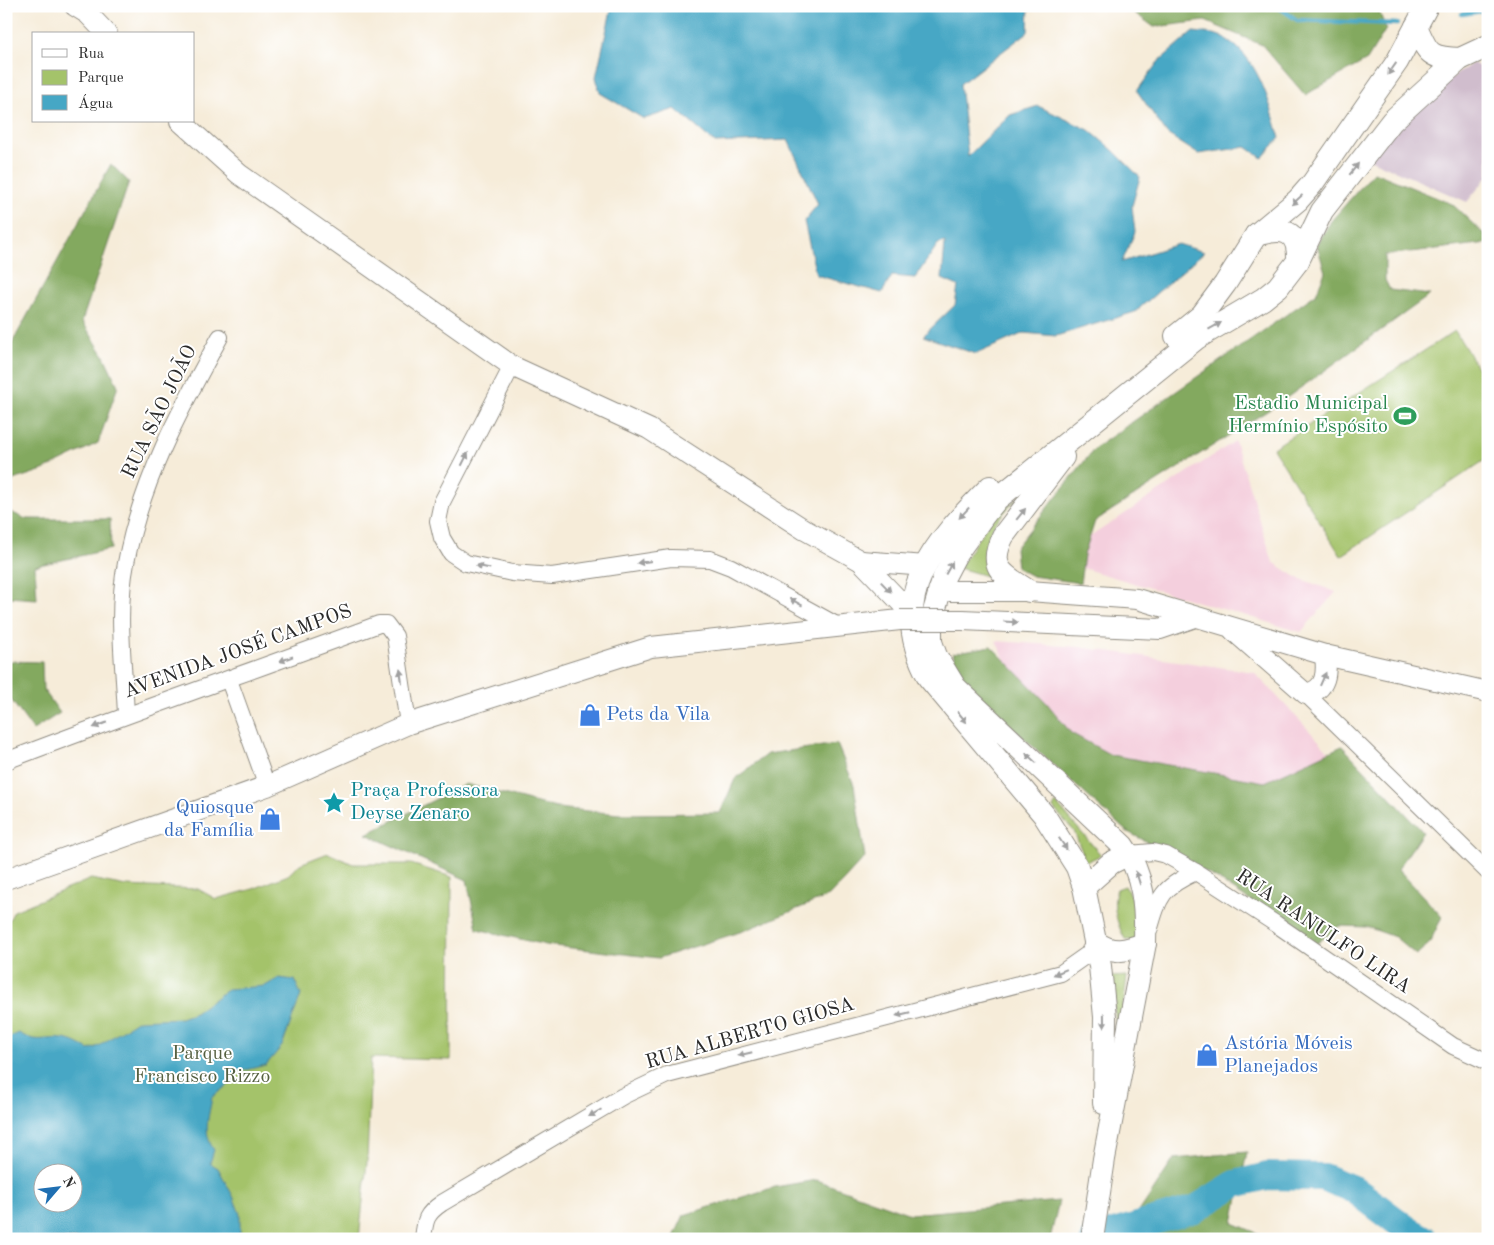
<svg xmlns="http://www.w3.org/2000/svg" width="1494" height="1245" viewBox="0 0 1494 1245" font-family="'Old Standard TT',serif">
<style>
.built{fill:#f4cfdd}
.industrial{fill:#d0bdcd}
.green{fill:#a4c36a;stroke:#68774a;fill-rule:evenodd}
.forest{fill:#83a95e;stroke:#576a44}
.water{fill:#46a7c5;stroke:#386978;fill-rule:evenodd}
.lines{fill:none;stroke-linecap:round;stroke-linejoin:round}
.stream{stroke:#46a7c5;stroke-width:4.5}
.river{stroke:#46a7c5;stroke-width:28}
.minor-casing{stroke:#908c82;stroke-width:18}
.tertiary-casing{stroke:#908c82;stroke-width:22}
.secondary-casing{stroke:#908c82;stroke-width:24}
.minor{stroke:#fff;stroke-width:16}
.tertiary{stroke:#fff;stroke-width:20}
.secondary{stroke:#fff;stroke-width:22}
.tertiary-bridge-casing{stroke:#908c82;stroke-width:22;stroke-linecap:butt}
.tertiary-bridge{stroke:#fff;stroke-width:20}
.oneway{fill:#a0a0a0}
.labels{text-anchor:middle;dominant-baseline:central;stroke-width:4;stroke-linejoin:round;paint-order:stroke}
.leisure-label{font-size:20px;fill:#27864d;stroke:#fff;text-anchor:end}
.street-label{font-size:20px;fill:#2b2b2b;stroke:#fff}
.shop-label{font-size:20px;fill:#366cbe;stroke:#fff;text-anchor:start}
.culture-label{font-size:20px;fill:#0d838f;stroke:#fff;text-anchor:start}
.park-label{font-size:20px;fill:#556041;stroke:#fff}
</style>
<rect width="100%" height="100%" fill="#fff"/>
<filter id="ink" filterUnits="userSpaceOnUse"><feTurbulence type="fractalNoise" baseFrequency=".02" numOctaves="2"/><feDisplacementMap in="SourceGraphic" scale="10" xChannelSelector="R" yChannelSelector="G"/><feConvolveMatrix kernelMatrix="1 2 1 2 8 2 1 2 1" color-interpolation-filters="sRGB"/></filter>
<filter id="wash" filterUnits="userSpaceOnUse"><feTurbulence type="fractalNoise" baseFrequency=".0096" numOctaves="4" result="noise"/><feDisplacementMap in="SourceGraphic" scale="20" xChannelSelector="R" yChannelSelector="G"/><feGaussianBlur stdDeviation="1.12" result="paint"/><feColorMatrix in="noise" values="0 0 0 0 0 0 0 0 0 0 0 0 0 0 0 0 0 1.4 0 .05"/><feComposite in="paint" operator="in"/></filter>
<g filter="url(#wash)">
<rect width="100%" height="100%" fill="#f6ecd9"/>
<g class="built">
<path d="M1235 441 1273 562 1298 578 1336 592 1301 632 1055 560Z"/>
<path d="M996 641 1079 647 1254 672 1368 793 1185 790 1035 723Z"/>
</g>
<path class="industrial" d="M1473 63 1488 72V176L1467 202 1369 159 1408 108Z"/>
<g class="green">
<path d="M1455 331 1488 385V458L1341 556 1273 448Z"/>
<path d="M1028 490C1009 506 978 533 988 561 990 567 994 573 997 579L959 568 991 519Z"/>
<path d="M1056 803 1101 855 1086 862 1074 831 1053 808Z"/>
<path d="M328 853 353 864H411L452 877 451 1060 371 1058 367 1162 359 1239H6V926L14 911 91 879 126 886 198 889 216 899 253 889 288 875 300 864ZM42 1172H72V1202H42Z"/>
<path d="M1125 886 1134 902 1136 942 1125 939C1117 925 1111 903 1117 889Z"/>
<path d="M1127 976 1119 1042 1110 977Z"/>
</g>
<g class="forest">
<path d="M1125 6H1377L1386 29 1367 60 1305 95 1262 45 1205 21 1154 27Z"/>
<path d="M111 164 129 182 82 321 103 354 118 386 98 443 43 470 13 480 6 503V354Z"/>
<path d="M1374 172 1452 204 1488 238V243L1385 255V280L1390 290 1430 295 1278 404 1095 521 1084 555 1080 583 1032 576 1017 568 1015 548 1095 448 1316 294 1325 272 1317 245 1331 221Z"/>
<path d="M6 510 26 519H110L111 549 35 566 37 599 6 597Z"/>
<path d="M991 646 1046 702 1071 733 1111 755 1265 782 1342 746 1423 832 1398 869 1442 917 1429 944 1416 955 1395 937 1367 927 1339 926 1315 945 1216 878 1126 831 960 680 953 653Z"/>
<path d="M6 661 42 662 43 689 60 713 33 730 6 693Z"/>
<path d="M837 744 854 785 865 857 829 896 743 931 659 958 546 945 477 929 467 880 366 834 466 784 556 808 620 814 720 813 735 779 767 754Z"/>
<path d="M1247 1152 1233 1223 1271 1239H1121L1174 1159Z"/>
<path d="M816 1180 910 1214 1059 1201 1050 1239H673L684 1215 775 1187Z"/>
</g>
<g class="water">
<path d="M612 6H1029L1028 32 960 84 968 156 1010 115 1038 106 1089 130 1114 151 1140 177 1132 206 1135 232 1122 262 1178 244 1204 252 1135 312 1056 336 1024 333 976 354 923 336 955 305 958 286 942 279 945 242 938 244 915 278 892 276 882 293 816 275 804 221 818 204 788 140 715 143 675 109 644 119 600 93 596 77Z"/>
<path d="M1193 32C1201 33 1213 33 1220 36 1258 53 1269 102 1280 138L1262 158 1246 147 1198 154 1167 134 1137 91 1158 62Z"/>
<path d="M279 978 295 980 301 995 282 1046 266 1065 237 1072 228 1085 212 1097C209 1117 202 1132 214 1150L210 1163 218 1168 233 1196 240 1214V1239H6V1039L19 1033C37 1044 44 1037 63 1039 73 1040 81 1045 89 1050L99 1046 138 1020 181 1018 195 1013 228 989 265 986ZM42 1172H72V1202H42Z"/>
</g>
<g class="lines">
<g class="stream">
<path d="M1146 6 1148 9 1166 6"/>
<path d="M1277 6 1297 20 1397 24"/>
<path d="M1462 14 1488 10"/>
</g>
<path class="river" d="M1094 1239 1195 1209 1235 1184 1267 1176 1323 1177 1355 1190 1408 1230 1424 1239"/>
</g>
</g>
<g filter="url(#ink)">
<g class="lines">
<defs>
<g id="minor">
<path d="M512 366 442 502 438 521 442 538 451 553 466 563 512 573 552 576 671 558 710 559 731 567 838 626"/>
<path d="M229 680 267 786"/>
<path d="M1306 694 1488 872"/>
<path d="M126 715C124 665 116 613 126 563 141 481 180 410 220 337"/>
<path d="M6 761C130 713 255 670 379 624H386L395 636 408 724"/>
<path d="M1129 854 1153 852 1166 855 1196 872 1276 924 1453 1046 1488 1062"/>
<path d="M1149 931C1159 896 1162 887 1196 872"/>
<path d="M423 1239C425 1219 426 1214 442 1203L623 1096 667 1075 1061 973 1088 954 1095 941"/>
</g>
<g id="tertiary">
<path d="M75 6 88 14 107 34"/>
<path d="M180 121 239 174 512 366 649 429 805 530 861 561 911 613"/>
<path d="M861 561 926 566"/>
<path d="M938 591H1029L1137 599 1325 655 1488 692"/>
<path d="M962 620 1160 629 1195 617"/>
<path d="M1234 631 1306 694C1327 690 1327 672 1325 655"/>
<path d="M6 879 267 786 408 724 651 647 900 620"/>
</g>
<g id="secondary">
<path d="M1416 26C1428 54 1429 58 1460 59"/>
<path d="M1256 235C1283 227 1299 229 1298 261"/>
<path d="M1176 336 1202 315 1225 284 1256 235 1298 200 1312 184 1397 62 1427 6"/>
<path d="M990 487C934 543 884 597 929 678L1044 815 1077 867 1084 887 1100 966 1105 1017 1104 1103"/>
<path d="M1029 591C1003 575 987 568 1003 536L1063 457"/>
<path d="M1084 887 1111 863 1129 854"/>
<path d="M1095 941C1111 955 1127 951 1145 943"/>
<path d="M1092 1239 1104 1159 1145 943C1146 909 1144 874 1123 846L955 687 936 656 931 642V622L944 577 956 554 984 515 997 499 1197 338 1263 299 1278 287 1298 261 1322 211 1392 121 1460 59 1488 46"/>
</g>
</defs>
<use href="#minor" class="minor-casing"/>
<use href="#tertiary" class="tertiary-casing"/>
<use href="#secondary" class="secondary-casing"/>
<use href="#minor" class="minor"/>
<use href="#tertiary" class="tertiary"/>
<use href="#secondary" class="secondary"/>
<defs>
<path id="tertiary-bridge" d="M900 620H962"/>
</defs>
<use href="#tertiary-bridge" class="tertiary-bridge-casing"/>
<use href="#tertiary-bridge" class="tertiary-bridge"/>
</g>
<defs><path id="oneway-solid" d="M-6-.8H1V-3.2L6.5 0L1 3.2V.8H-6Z" transform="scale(1.25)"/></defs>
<g class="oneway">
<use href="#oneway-solid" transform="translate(1392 69) rotate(125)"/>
<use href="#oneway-solid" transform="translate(1354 169) rotate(-52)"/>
<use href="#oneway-solid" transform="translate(1297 200) rotate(137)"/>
<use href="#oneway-solid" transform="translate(1215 326) rotate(-29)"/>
<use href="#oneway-solid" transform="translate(465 459) rotate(-63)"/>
<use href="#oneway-solid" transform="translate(964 513) rotate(133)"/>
<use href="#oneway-solid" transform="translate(1021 514) rotate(-51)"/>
<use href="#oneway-solid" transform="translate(644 562) rotate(172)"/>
<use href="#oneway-solid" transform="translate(483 567) rotate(-168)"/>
<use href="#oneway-solid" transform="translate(949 568) rotate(-61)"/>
<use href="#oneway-solid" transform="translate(886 587) rotate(46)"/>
<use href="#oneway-solid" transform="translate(796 602) rotate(-151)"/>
<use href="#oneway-solid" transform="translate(1011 622) rotate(3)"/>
<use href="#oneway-solid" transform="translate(286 659) rotate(159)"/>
<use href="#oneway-solid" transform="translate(401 676) rotate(-98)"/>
<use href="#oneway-solid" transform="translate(1323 679) rotate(-66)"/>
<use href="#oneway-solid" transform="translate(962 717) rotate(50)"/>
<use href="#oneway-solid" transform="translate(100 725) rotate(159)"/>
<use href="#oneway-solid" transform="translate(1031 758) rotate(-137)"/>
<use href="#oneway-solid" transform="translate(1063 844) rotate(56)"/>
<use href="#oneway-solid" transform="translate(1138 878) rotate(-108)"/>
<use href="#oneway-solid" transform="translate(1060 972) rotate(157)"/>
<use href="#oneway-solid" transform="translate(903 1014) rotate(166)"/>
<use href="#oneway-solid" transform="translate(1104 1021) rotate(89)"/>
<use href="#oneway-solid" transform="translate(745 1054) rotate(166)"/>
<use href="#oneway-solid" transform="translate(595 1113) rotate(150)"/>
</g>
</g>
<defs>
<symbol id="stadium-bare" viewBox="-9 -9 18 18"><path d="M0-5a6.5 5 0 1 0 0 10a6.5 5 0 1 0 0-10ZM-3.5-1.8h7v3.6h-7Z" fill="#2e9e5b" stroke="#fff" stroke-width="2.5" paint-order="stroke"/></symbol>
<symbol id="shop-bare" viewBox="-9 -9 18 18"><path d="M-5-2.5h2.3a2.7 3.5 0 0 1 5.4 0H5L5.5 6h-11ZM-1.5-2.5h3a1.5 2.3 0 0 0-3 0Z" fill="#3f7fe0" stroke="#fff" stroke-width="2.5" paint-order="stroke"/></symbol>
<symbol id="sight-bare" viewBox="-9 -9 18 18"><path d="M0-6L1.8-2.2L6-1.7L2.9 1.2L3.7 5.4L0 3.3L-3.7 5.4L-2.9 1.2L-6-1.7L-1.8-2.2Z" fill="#0f9aa8" stroke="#fff" stroke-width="2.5" paint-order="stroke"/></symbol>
</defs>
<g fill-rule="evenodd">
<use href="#stadium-bare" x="1389" y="400" width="32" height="32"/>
<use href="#shop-bare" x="574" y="699" width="32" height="32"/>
<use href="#sight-bare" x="318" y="787" width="32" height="32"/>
<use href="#shop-bare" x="254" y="803" width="32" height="32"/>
<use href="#shop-bare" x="1191" y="1039" width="32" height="32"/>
</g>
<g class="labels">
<g class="leisure-label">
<text x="1388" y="404">Estadio Municipal<tspan x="1388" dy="23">Hermínio Espósito</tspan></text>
</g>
<g class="street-label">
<text transform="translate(160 412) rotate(-64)">RUA SÃO JOÃO</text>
<text transform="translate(238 652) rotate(-20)">AVENIDA JOSÉ CAMPOS</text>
<text transform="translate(1323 932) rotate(34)">RUA RANULFO LIRA</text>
<text transform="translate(750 1034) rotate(-16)">RUA ALBERTO GIOSA</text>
</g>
<g class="shop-label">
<text x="606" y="715">Pets da Vila</text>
<text x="254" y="808" text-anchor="end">Quiosque<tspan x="254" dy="23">da Família</tspan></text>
<text x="1224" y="1044">Astória Móveis<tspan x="1224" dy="23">Planejados</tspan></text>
</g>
<g class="culture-label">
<text x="350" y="791">Praça Professora<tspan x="350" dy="23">Deyse Zenaro</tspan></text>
</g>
<g class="park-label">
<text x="202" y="1054">Parque<tspan x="202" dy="23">Francisco Rizzo</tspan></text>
</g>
</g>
<rect width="1494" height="1245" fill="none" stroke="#fff" stroke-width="25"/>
<rect x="32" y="32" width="162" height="90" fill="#ffffff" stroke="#aaaaaa"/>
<rect x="42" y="49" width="25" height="8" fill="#ffffff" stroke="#aaaaaa"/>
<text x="78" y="58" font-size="15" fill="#2b2b2b">Rua</text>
<rect x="42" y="70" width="25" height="15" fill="#a4c36a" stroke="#aaaaaa"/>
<text x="78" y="82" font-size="15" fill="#2b2b2b">Parque</text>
<rect x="42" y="95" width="25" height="15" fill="#46a7c5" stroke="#aaaaaa"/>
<text x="78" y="108" font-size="15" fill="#2b2b2b">Água</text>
<g transform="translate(58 1188) rotate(62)"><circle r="24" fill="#ffffff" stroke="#aaaaaa"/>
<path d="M0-4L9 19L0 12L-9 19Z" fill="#1f6fb2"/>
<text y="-8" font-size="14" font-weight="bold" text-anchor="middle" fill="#2b2b2b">N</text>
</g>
</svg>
